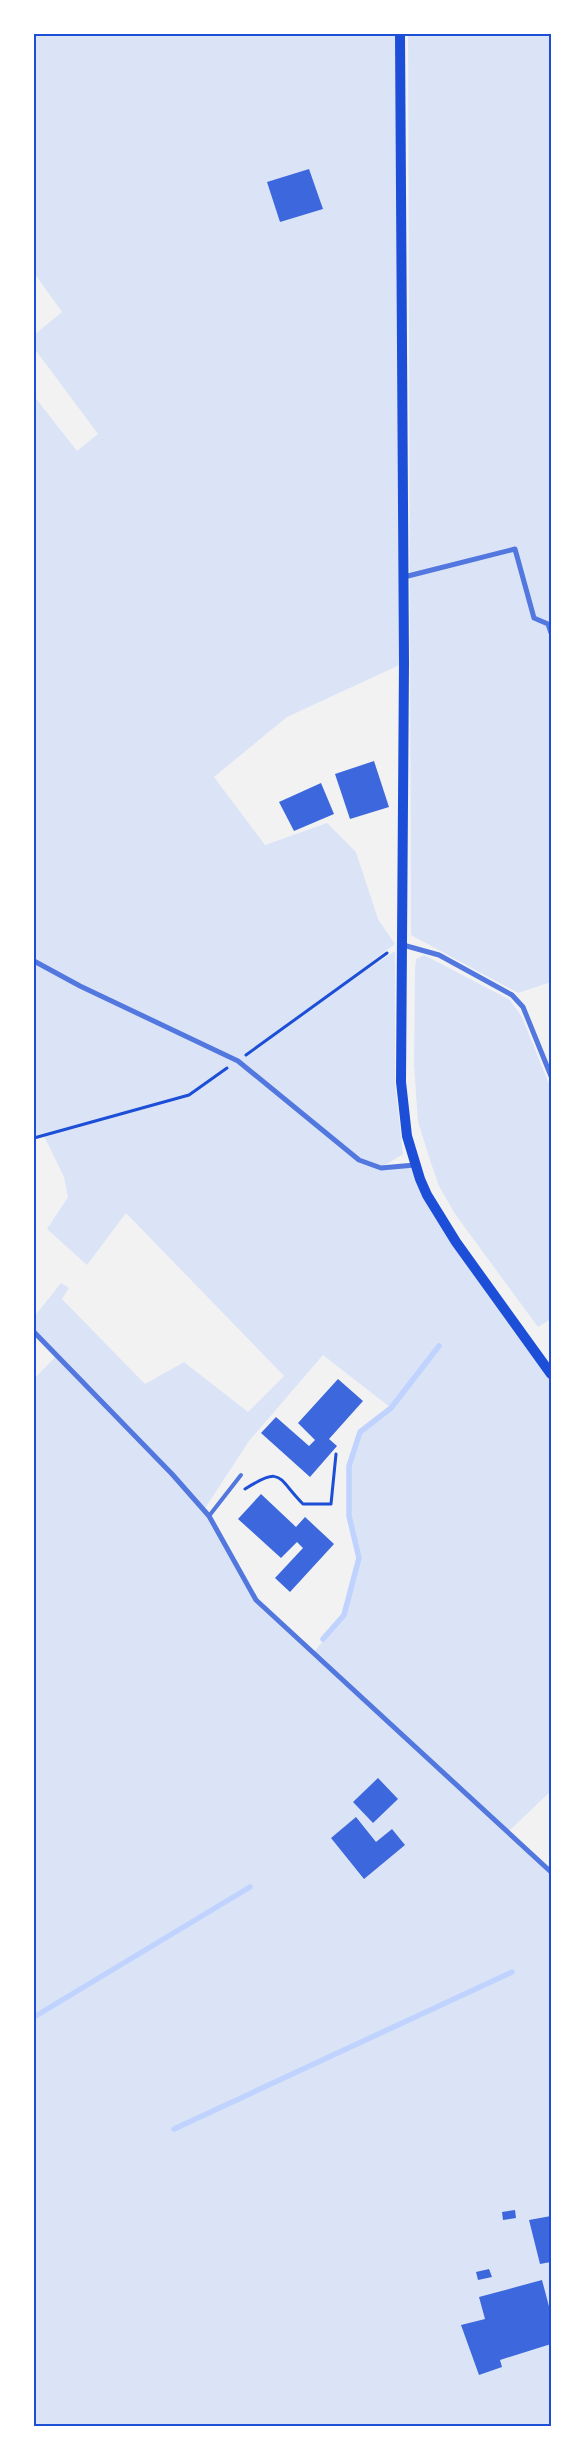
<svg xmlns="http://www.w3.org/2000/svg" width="585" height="2460" viewBox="0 0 585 2460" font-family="Figtree,sans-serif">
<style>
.green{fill:#dbe4f7;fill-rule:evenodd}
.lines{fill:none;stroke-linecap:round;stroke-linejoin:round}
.stream{stroke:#bfd3fe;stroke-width:5.5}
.building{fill:#3d67dc}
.path{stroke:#1d4ed8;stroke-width:3}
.service{stroke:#5277de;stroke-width:4}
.minor{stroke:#5277de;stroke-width:5}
.secondary{stroke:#1d4ed8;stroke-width:10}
.neatline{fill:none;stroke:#1d4ed8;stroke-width:2}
</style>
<rect width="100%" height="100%" fill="#f2f2f2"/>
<g class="green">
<path d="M34 34H400L404 663 287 717 214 777 265 845 327 823 356 852 378 919 395 944 320 1001 395 951V1083L403 1154 382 1167 415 1165 427 1195 551 1374V1791L509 1831 551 1872V2426H34V1379L57 1355 34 1332V1317L61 1283 69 1288 62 1299 145 1384 184 1362 248 1412 284 1376 126 1213 87 1265 47 1229 68 1197 64 1177 44 1136 34 1138V396L77 451 98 434 34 348V335L62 312 34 273ZM323 1355 391 1408 360 1432 349 1466V1516L359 1558 344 1615 314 1652 256 1600 204 1510 249 1441Z"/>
<path d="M408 34H551V982L518 993 411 935Z"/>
<path d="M424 955 510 1000 522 1017 551 1089V1319L538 1327 455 1214 439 1186 431 1163 418 1122 414 1065 415 969 416 959Z"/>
</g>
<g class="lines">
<g class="stream">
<path d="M323 1639 344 1615 359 1558 349 1516V1466L360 1432 391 1408 439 1346"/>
<path d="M34 2017 250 1887"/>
<path d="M174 2129 512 1972"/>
</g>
</g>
<g class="building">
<path d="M309 169 323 209 280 222 267 182Z"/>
<path d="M374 761 389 807 350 819 335 774Z"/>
<path d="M321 783 334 814 294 831 279 802Z"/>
<path d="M338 1379 363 1401 329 1439 337 1446 310 1477 261 1433 276 1417 309 1446 315 1440 298 1423Z"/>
<path d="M261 1494 296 1527 305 1517 334 1544 290 1592 275 1578 303 1548 297 1542 281 1558 238 1519Z"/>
<path d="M378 1778 398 1799 373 1823 353 1802Z"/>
<path d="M356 1817 376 1842 392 1829 405 1845 364 1879 331 1838Z"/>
<path d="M515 2210 516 2218 503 2220 502 2212Z"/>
<path d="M551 2216V2262L540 2264 529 2220Z"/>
<path d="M489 2269 492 2277 478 2280 476 2272Z"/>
<path d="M542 2280 551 2314V2344L500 2360 502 2367 479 2375 461 2325 485 2319 479 2297Z"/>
</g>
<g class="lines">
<g class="path">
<path d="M246 1055 387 953"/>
<path d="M34 1138 189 1095 227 1068"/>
<path d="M245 1489C283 1465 277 1478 303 1504H331L336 1454"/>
</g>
<path class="service" d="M209 1516 241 1475"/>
<g class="minor">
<path d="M404 577 515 549 534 618 548 624 551 633"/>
<path d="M403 945 439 955 512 995 523 1007 551 1076"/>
<path d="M34 961 80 986 238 1061 359 1160 381 1168 415 1165"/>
<path d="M34 1332 172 1474 209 1516 256 1600 551 1872"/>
</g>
<path class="secondary" d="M400 34 404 663 401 1082 407 1136 420 1179 427 1195 456 1242 551 1374"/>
</g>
<rect width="585" height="2460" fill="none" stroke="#ffffff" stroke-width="70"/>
<rect x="35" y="35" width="515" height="2390" class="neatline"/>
</svg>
